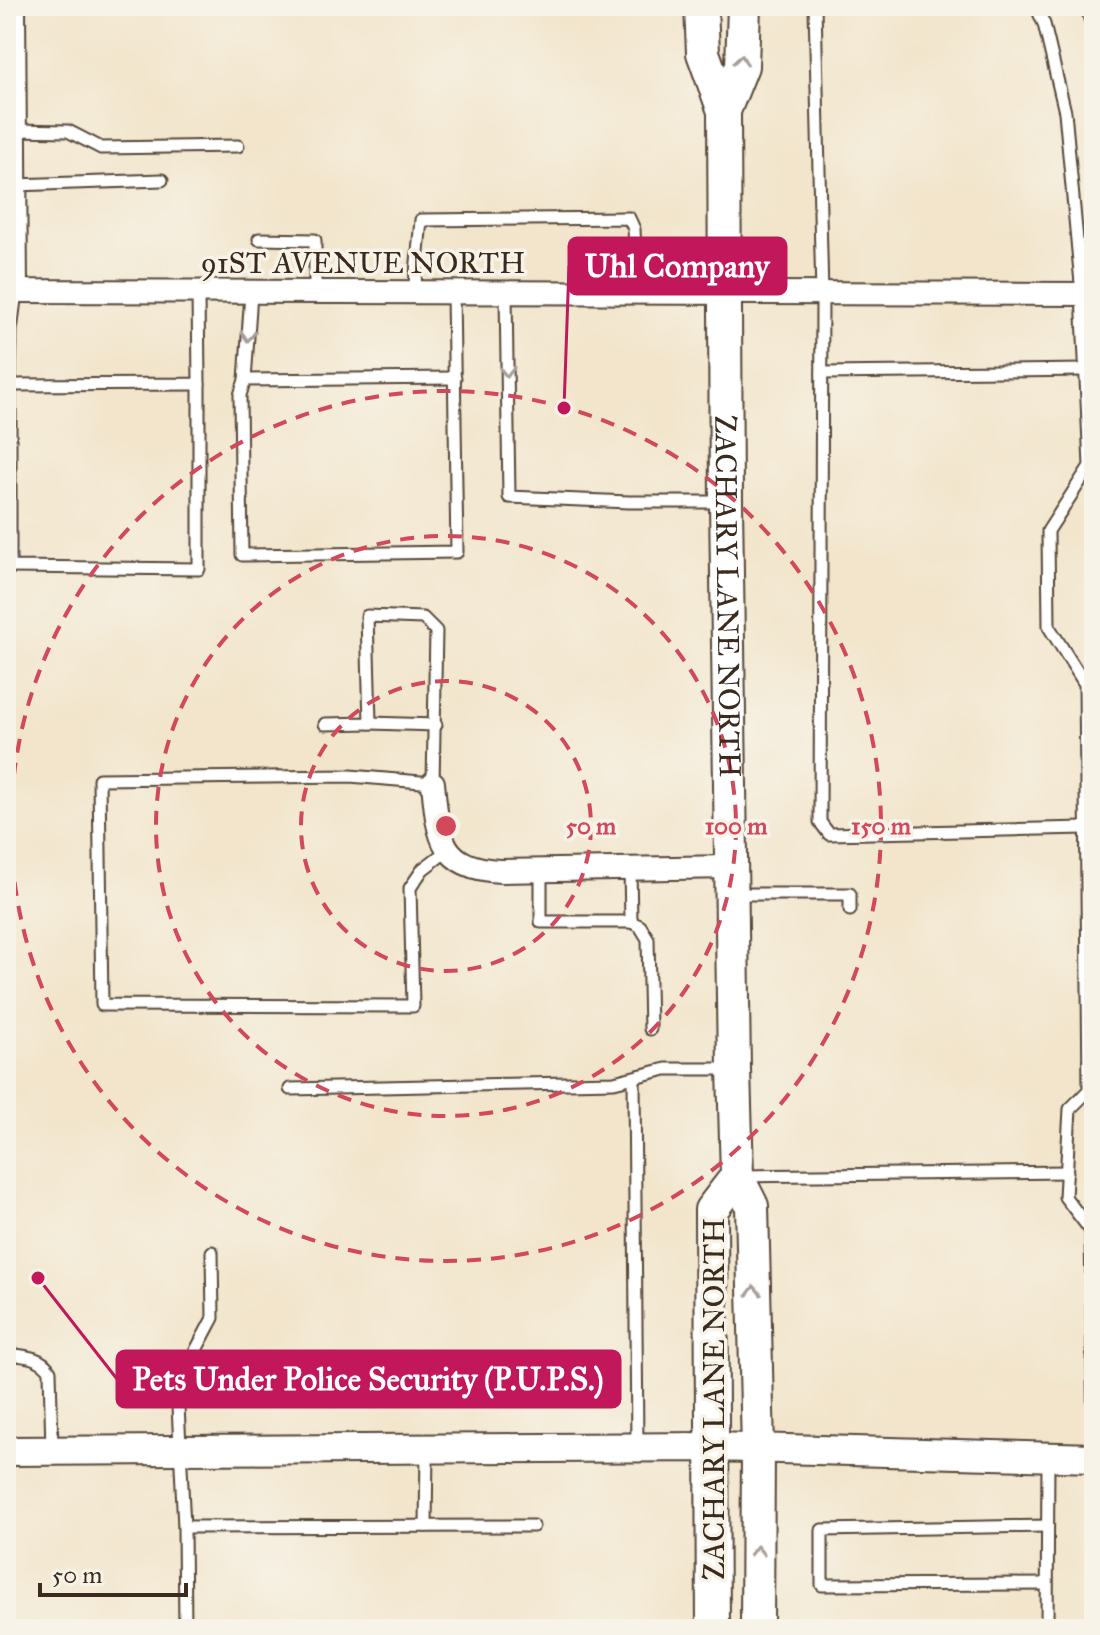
<svg xmlns="http://www.w3.org/2000/svg" width="1100" height="1635" viewBox="0 0 1100 1635" font-family="'IM FELL Great Primer',serif">
<style>
.lines{fill:none;stroke-linecap:round;stroke-linejoin:round}
.service-casing{stroke:#564638;stroke-width:15}
.minor-casing{stroke:#564638;stroke-width:26}
.tertiary-casing{stroke:#564638;stroke-width:32}
.secondary-casing{stroke:#564638;stroke-width:36}
.service{stroke:#fff;stroke-width:11}
.minor{stroke:#fff;stroke-width:22}
.tertiary{stroke:#fff;stroke-width:28}
.secondary{stroke:#fff;stroke-width:32}
.rail-casing{stroke:#3b2a1e;stroke-width:9}
.rail{stroke:#f7f3e8;stroke-width:6;stroke-dasharray:18;stroke-linecap:butt}
.oneway{stroke:#a79f9a}
.ring{fill:none;stroke:#d1495b;stroke-width:4;stroke-dasharray:14 10}
.labels{text-anchor:middle;dominant-baseline:central;stroke-width:7;stroke-linejoin:round;paint-order:stroke}
.street-label{font-size:30px;fill:#3b2a1e;stroke:#f7f3e8}
.centre{fill:#d1495b;stroke:#f7f3e8;stroke-width:4}
.ring-label{font-size:24px;text-anchor:middle;font-weight:bold;fill:#d1495b;stroke:#f7f3e8;stroke-width:7;stroke-linejoin:round;paint-order:stroke}
.leader{fill:none;stroke:#c2185b;stroke-width:3}
.callout-dot{fill:#c2185b;stroke:#f7f3e8;stroke-width:3}
.callout{fill:#c2185b;stroke:#c2185b;stroke-width:3}
.callout-label{font-size:32px;text-anchor:middle;font-weight:bold;fill:#fff}
</style>
<rect width="100%" height="100%" fill="#f7f3e8"/>
<filter id="ink" filterUnits="userSpaceOnUse"><feTurbulence type="fractalNoise" baseFrequency=".0125" numOctaves="2"/><feDisplacementMap in="SourceGraphic" scale="16" xChannelSelector="R" yChannelSelector="G"/><feConvolveMatrix kernelMatrix="1 2 1 2 8 2 1 2 1" color-interpolation-filters="sRGB"/></filter>
<filter id="wash" filterUnits="userSpaceOnUse"><feTurbulence type="fractalNoise" baseFrequency=".006" numOctaves="4" result="noise"/><feDisplacementMap in="SourceGraphic" scale="32" xChannelSelector="R" yChannelSelector="G"/><feGaussianBlur stdDeviation="1.8" result="paint"/><feColorMatrix in="noise" values="0 0 0 0 0 0 0 0 0 0 0 0 0 0 0 0 0 1.4 0 .05"/><feComposite in="paint" operator="in"/></filter>
<g filter="url(#wash)">
<rect width="100%" height="100%" fill="#f2e5cc"/>
</g>
<g filter="url(#ink)">
<g class="lines">
<defs>
<g id="service">
<path d="M815 6 822 295 820 822 829 834 1086 828"/>
<path d="M1036 6 1044 24 1065 112 1082 294 1090 466 1048 531 1049 627 1085 684 1089 1090 1070 1109 1065 1197 1091 1231 1094 1442"/>
<path d="M15 130 68 131 101 148 238 146"/>
<path d="M15 185 162 180"/>
<path d="M259 239 315 240V292"/>
<path d="M16 291 11 331 10 385 199 384 198 292"/>
<path d="M251 293 245 380 240 395 242 555 457 552 453 294"/>
<path d="M414 294 421 220 629 218 634 229 637 293"/>
<path d="M506 294 509 497 629 502H725"/>
<path d="M822 373 1085 370"/>
<path d="M245 380 455 378"/>
<path d="M10 385V567L199 569V384"/>
<path d="M370 723 436 725"/>
<path d="M325 724 370 723 367 616 423 618 436 631 433 783 350 776 99 779 102 1005 413 1006 410 888 423 869 448 850"/>
<path d="M541 870V922H631L630 869"/>
<path d="M734 894H850V910"/>
<path d="M631 922 640 926 648 939 650 1029"/>
<path d="M634 1079 637 1446"/>
<path d="M290 1089 614 1082 666 1069H733"/>
<path d="M742 1176 1067 1172"/>
<path d="M212 1252 213 1318 177 1386 184 1527 533 1526"/>
<path d="M6 1354C23 1356 41 1356 50 1371L52 1450"/>
<path d="M426 1526 427 1450"/>
<path d="M1047 1526 822 1530V1585L1047 1584"/>
<path d="M184 1527 185 1629"/>
<path d="M1047 1629 1048 1458"/>
</g>
<g id="minor">
<path d="M14 6 16 291 1094 294"/>
<path d="M433 783C438 835 439 868 500 871L731 867"/>
</g>
<path id="tertiary" d="M6 1451 714 1447 1094 1458"/>
<g id="secondary">
<path id="s1" d="M701 6 703 53 724 111 726 502 734 1069 737 1176 752 1206 758 1449 757 1629"/>
<path d="M724 111 742 66 744 6"/>
<path d="M713 1629 711 1210 737 1176"/>
</g>
</defs>
<use href="#service" class="service-casing"/>
<use href="#minor" class="minor-casing"/>
<use href="#tertiary" class="tertiary-casing"/>
<use href="#secondary" class="secondary-casing"/>
<use href="#service" class="service"/>
<use href="#minor" class="minor"/>
<use href="#tertiary" class="tertiary"/>
<use href="#secondary" class="secondary"/>
<defs>
<path id="rail" d="M1083 6 1094 41"/>
</defs>
<use href="#rail" class="rail-casing"/>
<use href="#rail" class="rail"/>
</g>
<defs><path id="oneway-chevron" d="M-2-3.5L2.5 0L-2 3.5" fill="none" stroke-width="1.6" stroke-linecap="round" stroke-linejoin="round" transform="scale(2)"/></defs>
<g class="oneway">
<use href="#oneway-chevron" transform="translate(741 60) rotate(-83)"/>
<use href="#oneway-chevron" transform="translate(248 336) rotate(94)"/>
<use href="#oneway-chevron" transform="translate(507 372) rotate(89)"/>
<use href="#oneway-chevron" transform="translate(754 1291) rotate(-91)"/>
<use href="#oneway-chevron" transform="translate(757 1551) rotate(-90)"/>
</g>
</g>
<g class="ring">
<circle cx="446" cy="826" r="145"/>
<circle cx="446" cy="826" r="290"/>
<circle cx="446" cy="826" r="435"/>
</g>
<g class="labels">
<g class="street-label">
<text x="363" y="263">91ST AVENUE NORTH</text>
<text stroke="none"><textPath href="#s1" startOffset="594">ZACHARY LANE NORTH</textPath></text>
<text transform="translate(714 1399) rotate(-90)">ZACHARY LANE NORTH</text>
</g>
</g>
<circle cx="446" cy="826" r="12" class="centre"/>
<g class="ring-label">
<text x="591" y="834">50 m</text>
<text x="736" y="834">100 m</text>
<text x="881" y="834">150 m</text>
</g>
<path class="leader" d="M564 408L569 266M38 1278L117 1379"/>
<g class="callout-dot">
<circle cx="564" cy="408" r="8"/>
<circle cx="38" cy="1278" r="8"/>
</g>
<g class="callout">
<rect x="569" y="238" width="217" height="56" rx="8"/>
<rect x="117" y="1351" width="503" height="56" rx="8"/>
</g>
<g class="callout-label">
<text x="677" y="277">Uhl Company</text>
<text x="368" y="1390">Pets Under Police Security (P.U.P.S.)</text>
</g>
<rect width="1100" height="1635" fill="none" stroke="#f7f3e8" stroke-width="32"/>
<path d="M40 1583v12h146v-12" fill="none" stroke="#3b2a1e" stroke-width="4"/>
<text x="52" y="1583" font-size="24" fill="#3b2a1e" stroke="#f7f3e8" stroke-width="6" paint-order="stroke">50 m</text>
</svg>
